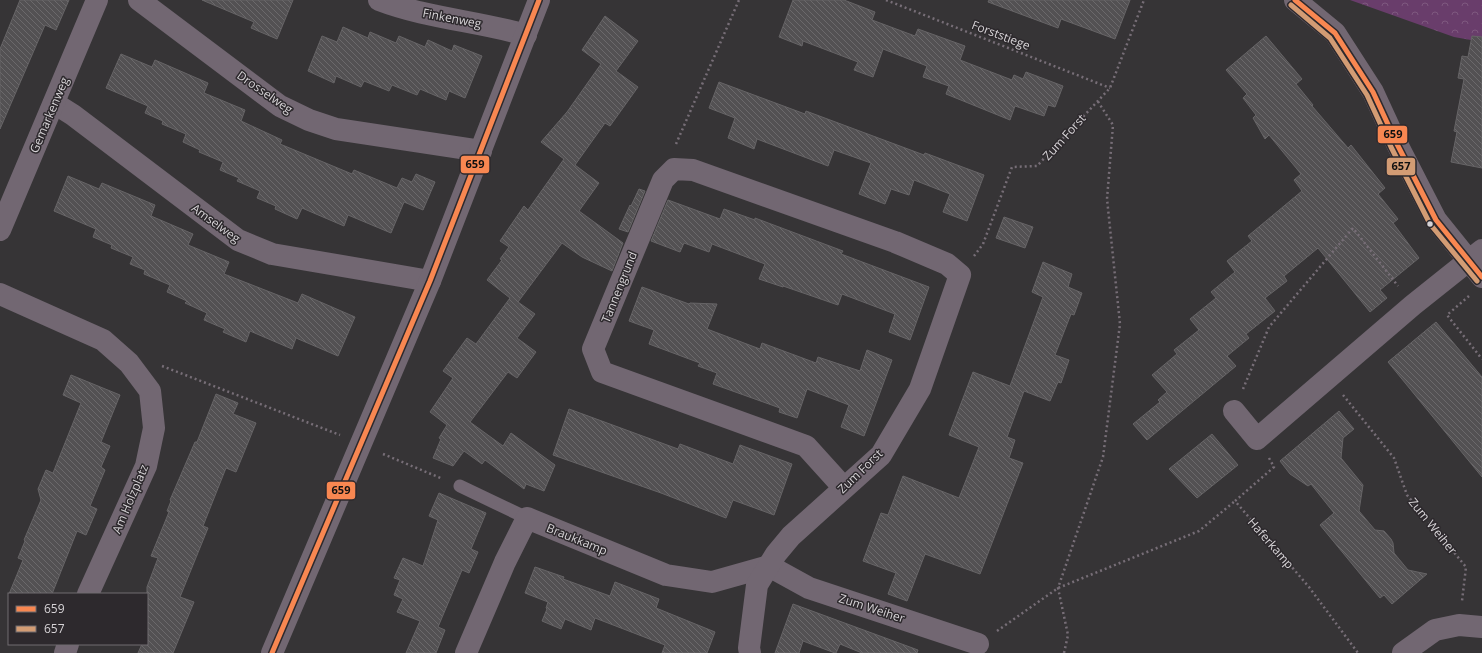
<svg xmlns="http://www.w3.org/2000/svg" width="1482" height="653" viewBox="0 0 1482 653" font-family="'Open Sans',sans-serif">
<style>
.forest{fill:url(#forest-crowns)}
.building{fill:url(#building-back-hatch);stroke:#666466}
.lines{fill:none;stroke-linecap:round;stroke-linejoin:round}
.path{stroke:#776e77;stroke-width:2.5;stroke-dasharray:2 3;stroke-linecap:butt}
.service{stroke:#726772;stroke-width:13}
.minor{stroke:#726772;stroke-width:22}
.tertiary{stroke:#726772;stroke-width:22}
.bus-1-casing{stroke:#2d292d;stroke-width:8}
.bus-2-casing{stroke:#2d292d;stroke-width:8}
.bus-1{stroke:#f88751;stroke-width:5}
.bus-2{stroke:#d39c74;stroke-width:5}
.bus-dot{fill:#d6d3d6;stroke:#2d292d;stroke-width:1.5}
.labels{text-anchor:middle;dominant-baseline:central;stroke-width:3;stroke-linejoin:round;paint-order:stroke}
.street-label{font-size:12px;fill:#d6d3d6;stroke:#2d292d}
.line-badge{stroke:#2d292d;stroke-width:1.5}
.pale-badge-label{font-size:11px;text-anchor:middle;font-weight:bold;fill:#111}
</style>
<defs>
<pattern id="forest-crowns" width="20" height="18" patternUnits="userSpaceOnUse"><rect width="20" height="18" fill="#693d6b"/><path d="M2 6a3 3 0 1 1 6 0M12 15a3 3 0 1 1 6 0" fill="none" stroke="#7e587f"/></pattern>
<pattern id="building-back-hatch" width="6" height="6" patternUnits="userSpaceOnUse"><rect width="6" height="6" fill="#535153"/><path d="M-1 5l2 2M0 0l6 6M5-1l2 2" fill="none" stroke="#6b696b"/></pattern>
</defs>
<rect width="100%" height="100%" fill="#363436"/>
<path class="forest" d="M1350 0H1482V42L1454 37Z"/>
<g class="building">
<path d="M20 0H69L56 30 45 25 0 129V49Z"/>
<path d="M202 0H293L277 39 251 28 254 22Z"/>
<path d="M793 0H844L875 12 872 20 915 36 918 29 965 46 960 60 1012 80 1014 75 1023 79 1026 72 1063 86 1055 107 1048 105 1044 116 1015 106 1010 120 946 94 949 86 923 77 927 66 883 49 873 77 854 70 858 62 803 41 802 46 779 37Z"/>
<path d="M989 0H1130L1115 39 1061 19 1058 28 988 2Z"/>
<path d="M605 16 638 41 616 71 638 87 610 126 605 123 575 165 599 183 579 211 623 243 612 271 582 257 562 243 518 302 535 314 517 338 536 352 517 378 508 372 470 422 503 446 511 433 555 465 544 491 526 484 524 489 485 460 482 464 464 451 453 466 433 458 441 439 439 438 447 425 430 412 453 378 443 371 467 338 476 344 510 298 487 280 502 260 500 259 509 247 500 241 524 206 528 210 564 159 541 142 567 112 601 64 582 50Z"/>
<path d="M343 27 368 38 370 32 396 43 399 36 425 47 428 40 452 51 454 45 482 56 465 98 449 91 446 100 420 89 417 95 392 85 389 91 364 81 361 87 336 76 334 83 308 71 322 36 337 42Z"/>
<path d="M1266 36 1302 79 1296 84 1313 105 1312 106 1348 148 1351 145 1385 188 1378 194 1398 219 1393 223 1419 258 1380 290 1387 298 1370 312 1318 248 1284 276 1287 281 1265 298 1275 311 1246 334 1249 338 1227 356 1236 366 1147 440 1133 424 1160 402 1158 400 1167 392 1152 375 1177 354 1174 350 1199 330 1190 319 1216 298 1211 292 1235 272 1227 261 1252 241 1248 236 1302 191 1294 180 1301 174 1269 135 1265 139 1253 118 1256 115 1243 98 1247 94 1226 70Z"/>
<path d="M1472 36 1482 37V168L1451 162 1457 132 1454 131 1464 79 1458 78 1462 56 1468 57Z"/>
<path d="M121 54 152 67 155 60 208 83 204 93 245 110 241 121 282 140 280 144 352 174 354 170 397 188 402 178 412 182 416 174 435 182 423 210 404 202 391 233 348 215 344 226 302 208 297 219 275 209 276 206 257 198 260 191 237 181 239 178 220 170 223 162 199 152 200 150 183 142 186 134 162 124 163 121 145 113 148 106 106 88Z"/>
<path d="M719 82 805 114 806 111 924 155 925 153 984 175 967 221 943 212 950 194 914 180 909 195 891 189 885 204 859 194 871 163 834 150 828 166 757 139 754 149 728 138 735 118 709 108Z"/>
<path d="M68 176 99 189 102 183 155 205 151 216 193 234 188 245 229 262 224 274 298 303 302 294 355 317 338 356 296 338 292 349 250 331 246 342 223 332 225 329 204 320 207 313 185 303 187 301 167 292 170 285 144 274 145 270 130 264 133 257 111 248 112 245 93 237 96 229 54 211Z"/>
<path d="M639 189 645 191 628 232 619 229 630 205 631 206Z"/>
<path d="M668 200 720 219 724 209 755 220V218L843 251 841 254 929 287 910 340 889 332 895 314 842 294 838 305 783 286V287L759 279 765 264 712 244 709 252 684 243 680 252 651 241Z"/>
<path d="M1004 217 1033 227 1025 248 996 238Z"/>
<path d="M1043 262 1072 274 1068 287 1082 293 1074 315 1071 314 1055 355 1069 360 1061 383 1058 382 1050 401 1024 391 1007 437 1015 440 1009 458 1023 463 980 574 925 554 907 601 888 594 896 573 863 561 881 513 888 515 903 476 959 498 979 447 949 435 973 372 1010 386 1043 297 1032 292Z"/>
<path d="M642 287 689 304 690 303 717 304 707 329 760 349 762 343 816 363 818 357 860 371 867 350 892 360 864 436 841 427 849 405 807 389 797 418 779 412 780 408 713 384 717 373 698 366 700 363 649 344 654 330 629 321Z"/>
<path d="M1436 322 1482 377V477L1388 362Z"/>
<path d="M71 375 120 395 101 442 110 446 101 467 105 470 90 506 97 509 86 535 77 531 52 594H9L23 560 18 558 25 541 24 540 41 500 38 489 46 470 53 473 81 403 63 395Z"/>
<path d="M216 394 238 403 233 414 256 423 236 472 226 468 203 526 208 528 180 597 194 602 173 653H138L142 644H147V587L158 558 151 556 169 512 167 511 171 501 170 500 195 442H197Z"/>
<path d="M569 409 678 449 680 444 733 464 740 445 792 464 774 515 733 500 726 518 661 493 553 455Z"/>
<path d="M1339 411 1354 429 1343 438 1341 458 1363 485 1359 511 1375 530 1384 531 1391 539 1393 543 1394 553 1408 570 1427 574 1392 604 1384 595 1380 598 1320 525 1334 513 1311 484 1308 486 1290 474 1280 461Z"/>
<path d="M1212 434 1238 465 1197 498 1169 469Z"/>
<path d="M439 493 486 513 471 549 478 552 469 573 462 570 438 627 445 630 436 653H406L420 621 397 612 403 599 394 595 400 580 394 578 403 558 423 566 438 520 429 516Z"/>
<path d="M535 567 564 577 563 579 610 596 615 582 659 599 656 608 715 632 707 653H662L665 645 595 618 591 630 565 619 561 629 542 621 547 609 546 608 548 602 525 593Z"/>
<path d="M793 604 918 650 917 653H862L840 644 836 653H835L803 641 799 653H775Z"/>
</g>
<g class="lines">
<g class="path">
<path d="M886 0 1110 88"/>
<path d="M676 144 739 0"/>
<path d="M974 256 983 244 1012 167 1037 166 1110 88 1144 0"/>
<path d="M1469 296 1447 315 1482 359"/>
<path d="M162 366 340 435"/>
<path d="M1243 389 1269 327 1353 228 1398 286"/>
<path d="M1343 395 1394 458 1407 495 1466 567 1462 601"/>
<path d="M383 454 443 479"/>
<path d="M1269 458 1274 467 1235 501 1309 587 1358 653"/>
<path d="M997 631 1058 588 1199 531 1235 501"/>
<path d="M1064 653 1068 635 1058 588 1103 457 1120 324 1107 199 1113 125 1097 100"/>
</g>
<path class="service" d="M460 486 527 518"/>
<g class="minor">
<path d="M139 0 280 106 309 120 336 129 481 151"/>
<path d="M379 0C426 18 477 21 526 35"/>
<path d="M1295 0 1335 33 1373 92 1397 144 1436 220 1482 277"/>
<path d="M54 103 73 115 238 240 272 254 430 281"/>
<path d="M0 230 97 0"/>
<path d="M0 294 103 340 129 363 150 391 154 428 146 466 88 594"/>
<path d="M1234 411 1257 439 1413 305 1482 250"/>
<path d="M65 653 68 644"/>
<path d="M466 653 505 562 527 518 666 575 712 582 769 566 809 588 978 644"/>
<path d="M750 653 749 648 757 585 776 554 791 536 881 455 920 389 960 275 947 264 895 242 693 170 674 169 663 180 593 349 602 372 806 446 844 488"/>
<path d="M1403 653 1435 630 1459 625 1482 627"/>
</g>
<path class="tertiary" d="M272 653 430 281 539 0"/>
<defs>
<g id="bus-1">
<path d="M1295 0 1335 33 1373 92 1397 144 1436 220 1482 277"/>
<path d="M272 653 430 281 539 0"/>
</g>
<path id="bus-2" d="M1291 5 1330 38 1367 95 1391 147 1430 224 1477 281"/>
</defs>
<use href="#bus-1" class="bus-1-casing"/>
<use href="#bus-2" class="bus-2-casing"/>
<use href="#bus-1" class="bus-1"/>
<use href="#bus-2" class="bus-2"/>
</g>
<circle class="bus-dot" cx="1430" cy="224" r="3.5"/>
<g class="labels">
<g class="street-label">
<text transform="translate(452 18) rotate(11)">Finkenweg</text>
<text transform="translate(1001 35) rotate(21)">Forststiege</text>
<text transform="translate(265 92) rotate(35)">Drosselweg</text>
<text transform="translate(49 115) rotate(-67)">Gemarkenweg</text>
<text transform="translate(1064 137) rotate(-48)">Zum Forst</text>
<text transform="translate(216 223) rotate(36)">Amselweg</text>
<text transform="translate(619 287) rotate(-68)">Tannengrund</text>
<text transform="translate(860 471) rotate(-44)">Zum Forst</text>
<text transform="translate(130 499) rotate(-67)">Am Holzplatz</text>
<text transform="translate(1433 526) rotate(51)">Zum Weiher</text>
<text transform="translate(577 539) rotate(22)">Braukkamp</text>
<text transform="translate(1271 543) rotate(49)">Haferkamp</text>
<text transform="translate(872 608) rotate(18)">Zum Weiher</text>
</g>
</g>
<g class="line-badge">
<rect x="1377" y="125" width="31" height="19" rx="4" fill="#f88751"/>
<rect x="460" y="155" width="30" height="19" rx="4" fill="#f88751"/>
<rect x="1386" y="157" width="30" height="19" rx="4" fill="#d39c74"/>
<rect x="326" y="481" width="30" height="19" rx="4" fill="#f88751"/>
</g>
<g class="pale-badge-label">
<text x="1393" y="138">659</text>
<text x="475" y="168">659</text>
<text x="1401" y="170">657</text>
<text x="341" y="494">659</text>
</g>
<rect x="8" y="593" width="140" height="52" fill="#2d292d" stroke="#716d71"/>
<rect x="16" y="606" width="20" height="6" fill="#f88751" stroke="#716d71"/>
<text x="44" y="613" font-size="12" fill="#d6d3d6">659</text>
<rect x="16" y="626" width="20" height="6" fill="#d39c74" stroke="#716d71"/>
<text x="44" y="633" font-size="12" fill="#d6d3d6">657</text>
</svg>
